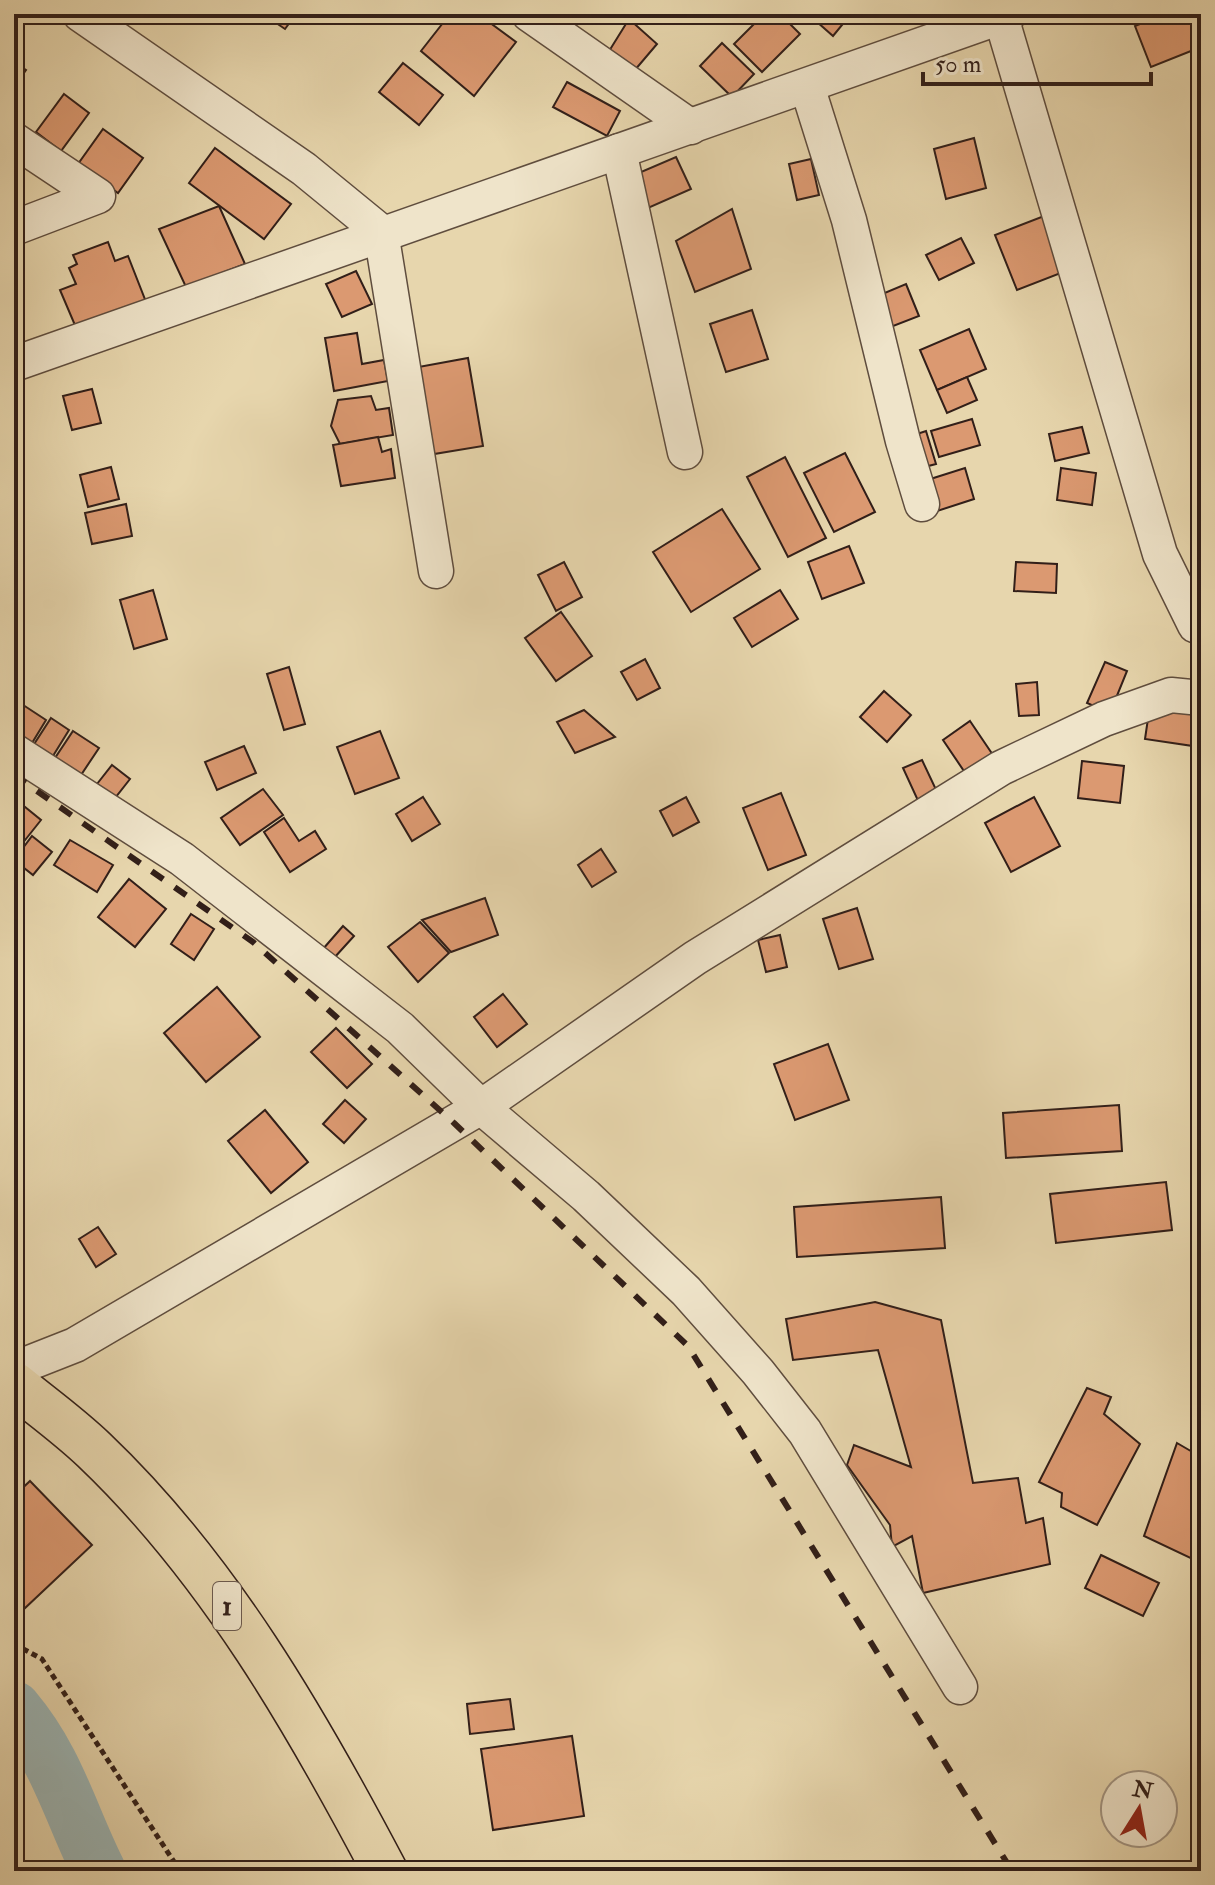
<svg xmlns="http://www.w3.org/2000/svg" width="1215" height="1885" viewBox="0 0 1215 1885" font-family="'IM FELL Double Pica',serif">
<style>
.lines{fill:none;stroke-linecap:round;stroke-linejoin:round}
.river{stroke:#9cb6b6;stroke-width:54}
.building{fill:#db9971;stroke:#321f19;stroke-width:2}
.minor-casing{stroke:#5f4d3e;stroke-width:37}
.highway-casing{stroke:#321f19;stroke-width:47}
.path{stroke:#321f19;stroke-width:5;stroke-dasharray:6 4;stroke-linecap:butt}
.minor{stroke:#efe4ca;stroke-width:34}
.highway{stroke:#e7d6ad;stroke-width:44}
.rail{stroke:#321f19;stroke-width:6;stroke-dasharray:14 14;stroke-linecap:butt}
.labels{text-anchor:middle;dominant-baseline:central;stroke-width:6;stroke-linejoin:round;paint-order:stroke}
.shield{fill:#efe4ca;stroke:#6b5a4e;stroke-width:2}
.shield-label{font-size:28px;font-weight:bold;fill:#321f19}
</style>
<rect width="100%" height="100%" fill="#e7d6ad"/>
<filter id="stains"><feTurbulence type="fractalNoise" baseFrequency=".0025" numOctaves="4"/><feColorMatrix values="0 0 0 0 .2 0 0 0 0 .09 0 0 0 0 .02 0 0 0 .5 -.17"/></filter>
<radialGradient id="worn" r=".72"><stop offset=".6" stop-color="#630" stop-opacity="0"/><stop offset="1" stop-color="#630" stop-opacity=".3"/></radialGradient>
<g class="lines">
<path class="river" d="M14 1708C58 1760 70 1813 99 1871"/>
</g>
<g class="building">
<path d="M263 14H296L285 29Z"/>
<path d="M298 14H314L309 22Z"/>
<path d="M450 14H478L516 42 474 96 421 51Z"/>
<path d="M764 14H780L800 34 762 72 734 44Z"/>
<path d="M808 14H851L833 36Z"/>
<path d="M1164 14H1201V47L1151 67 1135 26Z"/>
<path d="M629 19 657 44 629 77 606 56Z"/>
<path d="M722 43 754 74 732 97 700 66Z"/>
<path d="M14 62 26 70 14 87Z"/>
<path d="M403 63 443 95 419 125 379 92Z"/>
<path d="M567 82 620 111 607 136 553 107Z"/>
<path d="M64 94 89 113 61 151 36 132Z"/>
<path d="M103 129 143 158 118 193 78 164Z"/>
<path d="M974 138 986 188 946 199 934 149Z"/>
<path d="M215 148 291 204 264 239 189 183Z"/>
<path d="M676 157 691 189 648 208 634 175Z"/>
<path d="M811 159 819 195 797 200 789 164Z"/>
<path d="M219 206 245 264 186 287 159 229Z"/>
<path d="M732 209 751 269 695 292 676 241Z"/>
<path d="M1044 216 1066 271 1017 290 995 235Z"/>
<path d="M961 238 974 263 939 280 926 255Z"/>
<path d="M108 242 115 261 128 256 146 302 77 330 60 290 76 284 69 268 77 264 73 255Z"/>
<path d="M356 271 372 304 342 317 326 284Z"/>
<path d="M906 284 919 316 888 328 875 297Z"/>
<path d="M752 310 768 359 726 372 710 324Z"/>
<path d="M969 329 986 369 937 390 920 350Z"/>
<path d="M357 333 362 364 384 360 388 381 334 391 325 338Z"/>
<path d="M468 358 483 446 428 455 413 368Z"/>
<path d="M967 377 977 400 947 413 937 390Z"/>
<path d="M92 389 101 423 72 430 63 396Z"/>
<path d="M371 396 376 410 389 408 393 435 340 444 331 426 338 400Z"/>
<path d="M972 419 980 445 939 457 931 431Z"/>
<path d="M1082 427 1089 453 1055 461 1049 434Z"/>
<path d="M926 431 936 464 917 469 908 437Z"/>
<path d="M378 437 382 452 391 449 395 478 341 486 333 445Z"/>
<path d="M845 453 875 512 834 532 804 473Z"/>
<path d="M785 457 826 538 788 557 747 477Z"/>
<path d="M111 467 119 499 88 507 80 475Z"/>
<path d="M965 468 974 499 931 513 921 482Z"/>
<path d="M1061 468 1096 473 1092 505 1057 500Z"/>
<path d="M126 504 132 536 92 544 85 513Z"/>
<path d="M722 509 760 569 691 612 653 552Z"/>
<path d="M849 546 864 583 822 599 808 562Z"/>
<path d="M564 562 582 597 556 611 538 575Z"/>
<path d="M1016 562 1057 564 1056 593 1014 591Z"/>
<path d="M153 590 167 639 134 649 120 600Z"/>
<path d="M780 590 798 619 752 647 734 618Z"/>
<path d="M561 612 592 656 556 681 525 638Z"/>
<path d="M645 659 660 688 637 700 621 672Z"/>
<path d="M1105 662 1127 671 1110 713 1087 703Z"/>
<path d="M289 667 305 724 284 730 267 674Z"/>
<path d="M1037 682 1039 715 1019 716 1016 684Z"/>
<path d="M884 691 911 715 887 742 860 717Z"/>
<path d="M14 699 46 720 32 743 14 731Z"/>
<path d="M1150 705 1198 712 1193 746 1145 739Z"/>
<path d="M584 710 615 737 575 753 557 722Z"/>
<path d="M51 718 69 730 48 764 29 752Z"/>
<path d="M970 721 997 761 970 780 943 740Z"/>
<path d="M73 731 99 748 77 781 51 764Z"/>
<path d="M380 731 399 778 355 794 337 747Z"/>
<path d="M244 746 256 773 217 790 205 762Z"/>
<path d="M922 760 939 796 920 805 903 768Z"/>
<path d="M1082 761 1124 766 1120 803 1078 798Z"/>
<path d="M112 765 130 779 115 798 97 784Z"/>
<path d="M263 789 283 815 240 845 221 818Z"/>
<path d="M781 793 806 855 768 870 743 808Z"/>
<path d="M423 797 440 824 412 841 396 814Z"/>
<path d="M686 797 699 822 673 836 660 811Z"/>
<path d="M1034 797 1060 846 1011 872 985 823Z"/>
<path d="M14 798 41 820 14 854Z"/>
<path d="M284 818 299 841 315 831 326 849 290 872 264 832Z"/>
<path d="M32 836 52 852 33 875 14 860Z"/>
<path d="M70 840 113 865 97 892 54 865Z"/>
<path d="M601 849 616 872 592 887 578 865Z"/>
<path d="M129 879 166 909 135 947 98 917Z"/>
<path d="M485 898 498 935 451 952 422 920Z"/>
<path d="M857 908 873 959 839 969 823 919Z"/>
<path d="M191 914 214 929 194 960 171 944Z"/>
<path d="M420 922 449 953 418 982 388 947Z"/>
<path d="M343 926 354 936 334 958 323 949Z"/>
<path d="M780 935 787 967 766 972 758 940Z"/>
<path d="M217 987 260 1037 206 1082 164 1033Z"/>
<path d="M503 994 527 1024 497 1047 474 1017Z"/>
<path d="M336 1028 372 1064 347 1088 311 1052Z"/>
<path d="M828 1044 849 1100 795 1120 774 1064Z"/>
<path d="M345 1100 366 1119 344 1143 323 1124Z"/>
<path d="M1119 1105 1122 1151 1006 1158 1003 1113Z"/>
<path d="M265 1110 308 1162 271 1193 228 1141Z"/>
<path d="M1166 1182 1172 1230 1056 1243 1050 1194Z"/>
<path d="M941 1197 945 1248 797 1257 794 1207Z"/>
<path d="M98 1227 116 1254 96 1267 79 1239Z"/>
<path d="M875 1302 941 1320 973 1483 1018 1478 1026 1523 1043 1518 1050 1564 923 1593 912 1536 892 1547 890 1525 847 1465 854 1445 911 1467 878 1350 793 1360 786 1319Z"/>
<path d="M1087 1388 1111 1397 1104 1414 1140 1444 1097 1525 1061 1507 1062 1493 1039 1482Z"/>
<path d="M1177 1443 1201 1457V1563L1144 1536Z"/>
<path d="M30 1481 92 1545 24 1609 14 1599V1496Z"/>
<path d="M1101 1555 1159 1583 1143 1616 1085 1588Z"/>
<path d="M510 1699 514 1729 470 1734 467 1704Z"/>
<path d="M572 1736 584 1816 493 1830 481 1749Z"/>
</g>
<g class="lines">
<defs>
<g id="minor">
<path d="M80 14 304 169 381 232 436 571"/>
<path d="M529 14 691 127"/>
<path d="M1001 17 1160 554 1195 625H1201"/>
<path d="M807 86 849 220 903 441 922 504"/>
<path d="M14 140 98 196 14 228"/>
<path d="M619 151 685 452"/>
<path d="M14 364C345 245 678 132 1009 14"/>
<path d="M14 751 182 859 400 1028 481 1107 586 1196 686 1291 758 1372 805 1432 960 1687"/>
<path d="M14 1369 75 1345 481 1107 695 958 1001 768 1104 719 1171 695 1201 698"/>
</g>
<path id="highway" d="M14 1384C41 1406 69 1426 94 1450 218 1568 306 1721 385 1871"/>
</defs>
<use href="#minor" class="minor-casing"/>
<use href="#highway" class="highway-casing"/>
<path class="path" d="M14 1644 42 1659 180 1871"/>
<use href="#minor" class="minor"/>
<use href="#highway" class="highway"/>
<path class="rail" d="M14 775 253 942 454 1123 688 1346 1012 1871"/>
</g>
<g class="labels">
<rect class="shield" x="213" y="1582" width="28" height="48" rx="6"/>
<g class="shield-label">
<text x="227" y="1606">1</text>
</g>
</g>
<rect width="1215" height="1885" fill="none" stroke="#e7d6ad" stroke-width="48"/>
<rect x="16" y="16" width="1183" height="1853" fill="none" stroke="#321f19" stroke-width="4"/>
<rect x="24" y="24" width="1167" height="1837" fill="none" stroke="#321f19" stroke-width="2"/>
<g transform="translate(1139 1809) rotate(11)"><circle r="38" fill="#efe4ca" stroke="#a39583" stroke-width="2"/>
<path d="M0-6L14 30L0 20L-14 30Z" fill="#8f2418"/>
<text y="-12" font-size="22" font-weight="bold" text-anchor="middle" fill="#321f19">N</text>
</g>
<path d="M923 72v12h228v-12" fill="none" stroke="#321f19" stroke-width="4"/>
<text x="935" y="72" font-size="24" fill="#321f19" stroke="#efe4ca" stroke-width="6" paint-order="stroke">50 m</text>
<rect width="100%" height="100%" filter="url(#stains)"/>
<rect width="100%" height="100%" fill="url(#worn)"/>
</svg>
